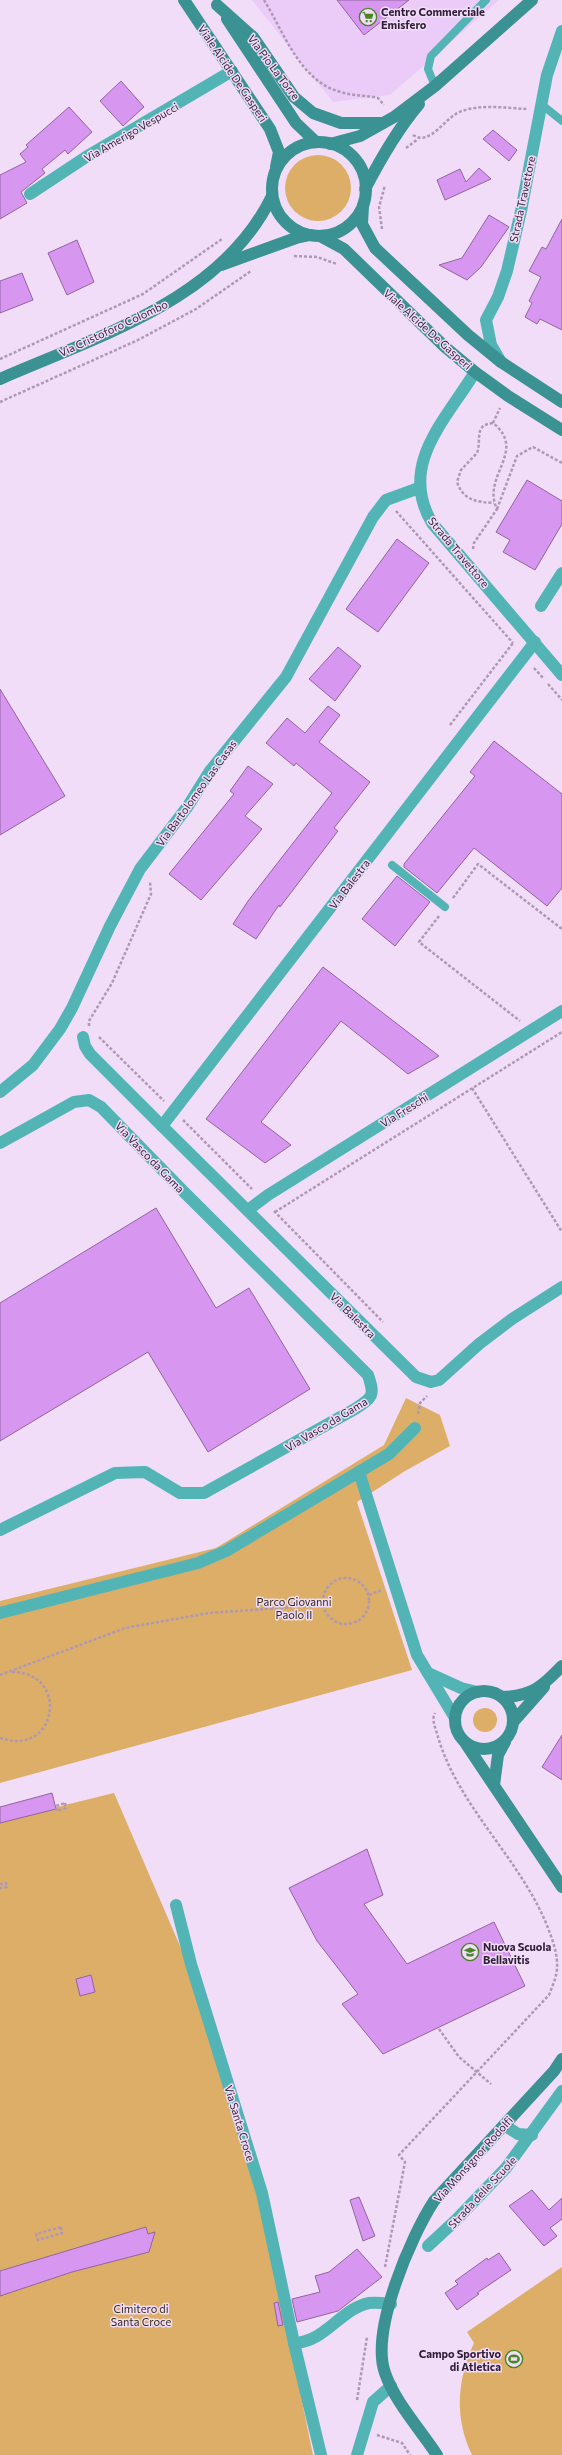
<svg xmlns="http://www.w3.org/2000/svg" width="562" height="2455" viewBox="0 0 562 2455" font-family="Commissioner,sans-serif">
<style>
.built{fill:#ebcbf7}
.green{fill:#ddae67}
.building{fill:#d796f0;stroke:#9164a1}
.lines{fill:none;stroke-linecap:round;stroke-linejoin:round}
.path{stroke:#ad99b4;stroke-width:2.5;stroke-dasharray:3 2;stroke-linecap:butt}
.lane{stroke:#53b4b6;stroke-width:8}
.street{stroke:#53b4b6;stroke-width:12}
.secondary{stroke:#3a9293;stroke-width:12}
.labels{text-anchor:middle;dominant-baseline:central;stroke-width:3;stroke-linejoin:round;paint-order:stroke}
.poi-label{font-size:11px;font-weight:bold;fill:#301d37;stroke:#f1ddf8;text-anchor:start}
.street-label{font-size:11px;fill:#301d37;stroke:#f1ddf8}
.park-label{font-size:11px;fill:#332716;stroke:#f1ddf8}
</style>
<rect width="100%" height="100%" fill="#f1ddf8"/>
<path class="built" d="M252 0H499L390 95 333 102Z"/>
<g class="green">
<circle cx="318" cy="188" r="33"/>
<path d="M406 1398 440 1415 450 1446 405 1471 357 1502 412 1670 0 1783V1601L216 1548 384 1445Z"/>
<circle cx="485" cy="1720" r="12"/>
<path d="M114 1793 186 1960 259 2192 313 2455H0V1821Z"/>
<path d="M562 2267V2455H472C454 2418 457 2380 474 2343L467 2332Z"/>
</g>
<g class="building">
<path d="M337 0H409L364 35Z"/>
<path d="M121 81 144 107 123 126 100 101Z"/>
<path d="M69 107 92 132 68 154 65 150 42 169 45 173 21 192 27 203 0 219V175L26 162 20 154 28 147 26 145Z"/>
<path d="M493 130 517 150 509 161 483 139Z"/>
<path d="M479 168 491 179 445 200 437 180 460 169 466 182Z"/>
<path d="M489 215 509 227 481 267 467 280 439 265 462 258Z"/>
<path d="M562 219V330L540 319 537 324 525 317 532 303 529 301 541 277 529 271 542 247 546 249Z"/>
<path d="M77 240 94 282 67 295 48 253Z"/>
<path d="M22 273 33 300 0 313V281Z"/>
<path d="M527 480 562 501V524L535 570 503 552 510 540 496 532Z"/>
<path d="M397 539 429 563 378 632 346 609Z"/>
<path d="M338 647 361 666 335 701 309 679Z"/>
<path d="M0 689 65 796 0 835Z"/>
<path d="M328 706 340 715 319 742 370 782 334 828 338 831 280 907 279 905 256 939 233 924 248 901 332 793 296 763 294 766 266 743 287 718 305 733Z"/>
<path d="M494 741 562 794V888L547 906 474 848 437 893 404 867V864L475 776 470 772Z"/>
<path d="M248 766 273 784 245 816 262 829 201 900 169 874 234 794 230 791Z"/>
<path d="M397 876 430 902 395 946 362 919Z"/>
<path d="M323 967 439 1056 408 1074 341 1021 261 1122 291 1145 265 1163 206 1119Z"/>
<path d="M156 1208 216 1308 249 1288 310 1389 208 1452 148 1352 0 1441V1303Z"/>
<path d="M562 1735V1780L542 1767Z"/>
<path d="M52 1793 56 1809 0 1823V1807Z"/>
<path d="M367 1849 383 1895 364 1904 407 1964 494 1922 525 1986 383 2054 342 2004 358 1994 317 1941 289 1888Z"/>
<path d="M91 1975 95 1992 80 1996 76 1979Z"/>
<path d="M532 2190 549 2210 562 2198V2219L550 2228 557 2236 544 2246 509 2206Z"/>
<path d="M359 2197 375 2236 363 2241 350 2200Z"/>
<path d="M146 2227 148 2234 155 2232 149 2252 72 2272 0 2296V2271Z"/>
<path d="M357 2249 382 2277 338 2311 297 2322 292 2299 320 2292 315 2276 329 2272Z"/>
<path d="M499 2253 511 2270 477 2293 479 2294 457 2310 445 2293 458 2284 455 2281 487 2258 488 2260Z"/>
<path d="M278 2302 283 2325 278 2326 274 2303Z"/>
</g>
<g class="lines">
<g class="path">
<path d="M264 0C284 32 300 82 341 92 353 96 366 95 378 98L384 105"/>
<path d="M413 135C431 147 445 116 462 111 481 104 507 108 527 109"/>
<path d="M406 148 418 139"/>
<path d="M382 229 379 207 385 185"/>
<path d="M294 256 317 257 337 264"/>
<path d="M0 359 143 294 222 239"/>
<path d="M0 402 138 340 196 309 251 271"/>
<path d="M493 423C473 425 482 440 477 453L461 470 457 482C463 500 476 502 494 503"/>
<path d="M497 509 517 456 533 447 562 463"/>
<path d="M396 511 513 643"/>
<path d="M473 549 474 543 497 509C481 476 528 451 493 423L500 408"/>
<path d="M534 668 544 679"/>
<path d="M548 684 562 700"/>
<path d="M450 725 513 643"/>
<path d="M453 898 478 864 562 929"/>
<path d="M439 916 419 942 520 1021"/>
<path d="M89 1026V1021L112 983 151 894 150 882"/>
<path d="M99 1037 164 1101"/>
<path d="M472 1088 562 1232"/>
<path d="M183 1120 252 1189"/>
<path d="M274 1211 383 1322"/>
<path d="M275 1212 562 1032"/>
<path d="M418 1414 420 1403 427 1396"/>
<circle cx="346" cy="1601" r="23"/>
<path d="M369 1595 382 1590"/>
<path d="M0 1675 125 1628 209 1613 323 1605"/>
<path d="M0 1738C58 1758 70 1672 12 1672"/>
<path d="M65 1803 66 1808 57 1811 56 1806Z"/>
<path d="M0 1884 6 1883 7 1887 0 1888"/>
<path d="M439 2029 459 2057 491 2084"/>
<path d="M61 2227 62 2233 38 2240 36 2234Z"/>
<path d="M385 2267 405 2162 399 2155 549 1995C552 1987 556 1979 557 1969 558 1955 553 1941 548 1928 521 1859 459 1808 438 1737 436 1729 431 1720 435 1713"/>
<path d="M357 2400 367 2337"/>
<path d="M377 2435 402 2443 410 2455"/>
</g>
<g class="lane">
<path d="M435 86 428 69 431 56 486 0"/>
<path d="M541 104 562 121"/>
<path d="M392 865 445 907"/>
</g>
<g class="street">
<path d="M30 194 86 157 232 71"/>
<path d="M501 362 491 345 486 320 498 297 507 271 521 211 547 75 562 31"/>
<path d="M475 372C445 421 398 465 432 523L562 675"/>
<path d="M541 606 562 573"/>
<path d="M535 642 162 1126 416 1377 431 1382 439 1380 479 1344 512 1319 562 1287"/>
<path d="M83 1037 85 1046 90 1054 162 1126"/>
<path d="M0 1092 33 1065 60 1029 72 1008 110 926 140 869 188 806 210 771 286 677 373 517 386 500 419 488"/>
<path d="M0 1143 74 1102 89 1100 101 1107 183 1191 368 1375C375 1396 373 1397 355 1409L204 1493H180L145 1472 115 1473 0 1530"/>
<path d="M248 1210 268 1195 562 1011"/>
<path d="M359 1472 417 1655 455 1718"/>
<path d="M0 1613 198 1563 226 1551 389 1454 415 1428"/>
<path d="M428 1673 461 1688 477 1692"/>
<path d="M176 1905 191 1964 262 2193 294 2343 321 2455"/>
<path d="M504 2125 518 2134 532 2135"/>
<path d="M428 2246 456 2220 506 2168 562 2091"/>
<path d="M294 2343C326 2342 340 2309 369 2303 376 2302 383 2303 391 2304"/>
<path d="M357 2455 373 2402 391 2386"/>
</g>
<g class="secondary">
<path d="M184 0 270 129 279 152 276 167"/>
<path d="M217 5 253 37 294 97 313 113 341 123H383"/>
<path d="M227 19 296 123 316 142"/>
<circle cx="319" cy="189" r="47"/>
<path d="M330 144 360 136 394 117 435 86 532 0"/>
<path d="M365 189C381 158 397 130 419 104"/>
<path d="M363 206 362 224 375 248 468 335 501 362 562 402"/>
<path d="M320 236 344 249 445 347 475 372 508 396 562 430"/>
<path d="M221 265 296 238 310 235"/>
<path d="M0 379C98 336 222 300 272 196"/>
<circle cx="484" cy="1720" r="29"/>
<path d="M502 1697C532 1696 542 1687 562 1666"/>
<path d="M514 1721 544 1687"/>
<path d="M466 1744 562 1887"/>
<path d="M494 1785 498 1755 505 1742"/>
<path d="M437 2455C420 2429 395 2402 385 2373 370 2331 411 2236 434 2201L554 2071 562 2059"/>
</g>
</g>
<defs>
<symbol id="supermarket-ring" viewBox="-11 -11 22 22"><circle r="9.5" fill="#f1ddf8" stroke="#488625" stroke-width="1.5"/><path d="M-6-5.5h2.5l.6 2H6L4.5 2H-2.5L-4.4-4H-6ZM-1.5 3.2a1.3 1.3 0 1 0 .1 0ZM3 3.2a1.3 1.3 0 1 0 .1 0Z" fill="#488625"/></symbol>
<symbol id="school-ring" viewBox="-11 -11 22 22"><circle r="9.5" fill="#f1ddf8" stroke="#488625" stroke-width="1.5"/><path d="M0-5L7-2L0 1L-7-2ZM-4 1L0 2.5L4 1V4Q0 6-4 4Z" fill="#488625"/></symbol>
<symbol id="stadium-ring" viewBox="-11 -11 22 22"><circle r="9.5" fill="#f1ddf8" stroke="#488625" stroke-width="1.5"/><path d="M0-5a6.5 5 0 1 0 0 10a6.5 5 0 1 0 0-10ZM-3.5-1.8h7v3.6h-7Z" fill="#488625"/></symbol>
</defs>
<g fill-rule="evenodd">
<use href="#supermarket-ring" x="358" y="7" width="20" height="20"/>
<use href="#school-ring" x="460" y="1942" width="20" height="20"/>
<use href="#stadium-ring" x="504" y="2349" width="20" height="20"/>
</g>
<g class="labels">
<g class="poi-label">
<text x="381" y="11">Centro Commerciale<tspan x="381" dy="13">Emisfero</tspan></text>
<text x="483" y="1946">Nuova Scuola<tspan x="483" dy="13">Bellavitis</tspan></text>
<text x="501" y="2353" text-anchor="end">Campo Sportivo<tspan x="501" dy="13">di Atletica</tspan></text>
</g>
<g class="street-label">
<text transform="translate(274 67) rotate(53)">Via Pio La Torre</text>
<text transform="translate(233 73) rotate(56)">Viale Alcide De Gasperi</text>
<text transform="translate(131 132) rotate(-30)">Via Amerigo Vespucci</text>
<text transform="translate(522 199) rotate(-78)">Strada Travettore</text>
<text transform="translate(113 328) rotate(-25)">Via Cristoforo Colombo</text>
<text transform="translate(428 329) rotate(42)">Viale Alcide De Gasperi</text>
<text transform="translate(459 552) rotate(50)">Strada Travettore</text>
<text transform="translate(196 793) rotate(-54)">Via Bartolomeo Las Casas</text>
<text transform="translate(349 884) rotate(-53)">Via Balestra</text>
<text transform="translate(404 1110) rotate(-32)">Via Freschi</text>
<text transform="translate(150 1157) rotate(46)">Via Vasco da Gama</text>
<text transform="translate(353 1315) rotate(45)">Via Balestra</text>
<text transform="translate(326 1424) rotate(-31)">Via Vasco da Gama</text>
<text transform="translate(240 2123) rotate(73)">Via Santa Croce</text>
<text transform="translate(473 2159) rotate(-48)">Via Monsignor Rodolfi</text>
<text transform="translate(482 2192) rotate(-47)">Strada delle Scuole</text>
</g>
<g class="park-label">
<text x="294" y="1601">Parco Giovanni<tspan x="294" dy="13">Paolo II</tspan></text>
<text x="141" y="2308">Cimitero di<tspan x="141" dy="13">Santa Croce</tspan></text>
</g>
</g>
</svg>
